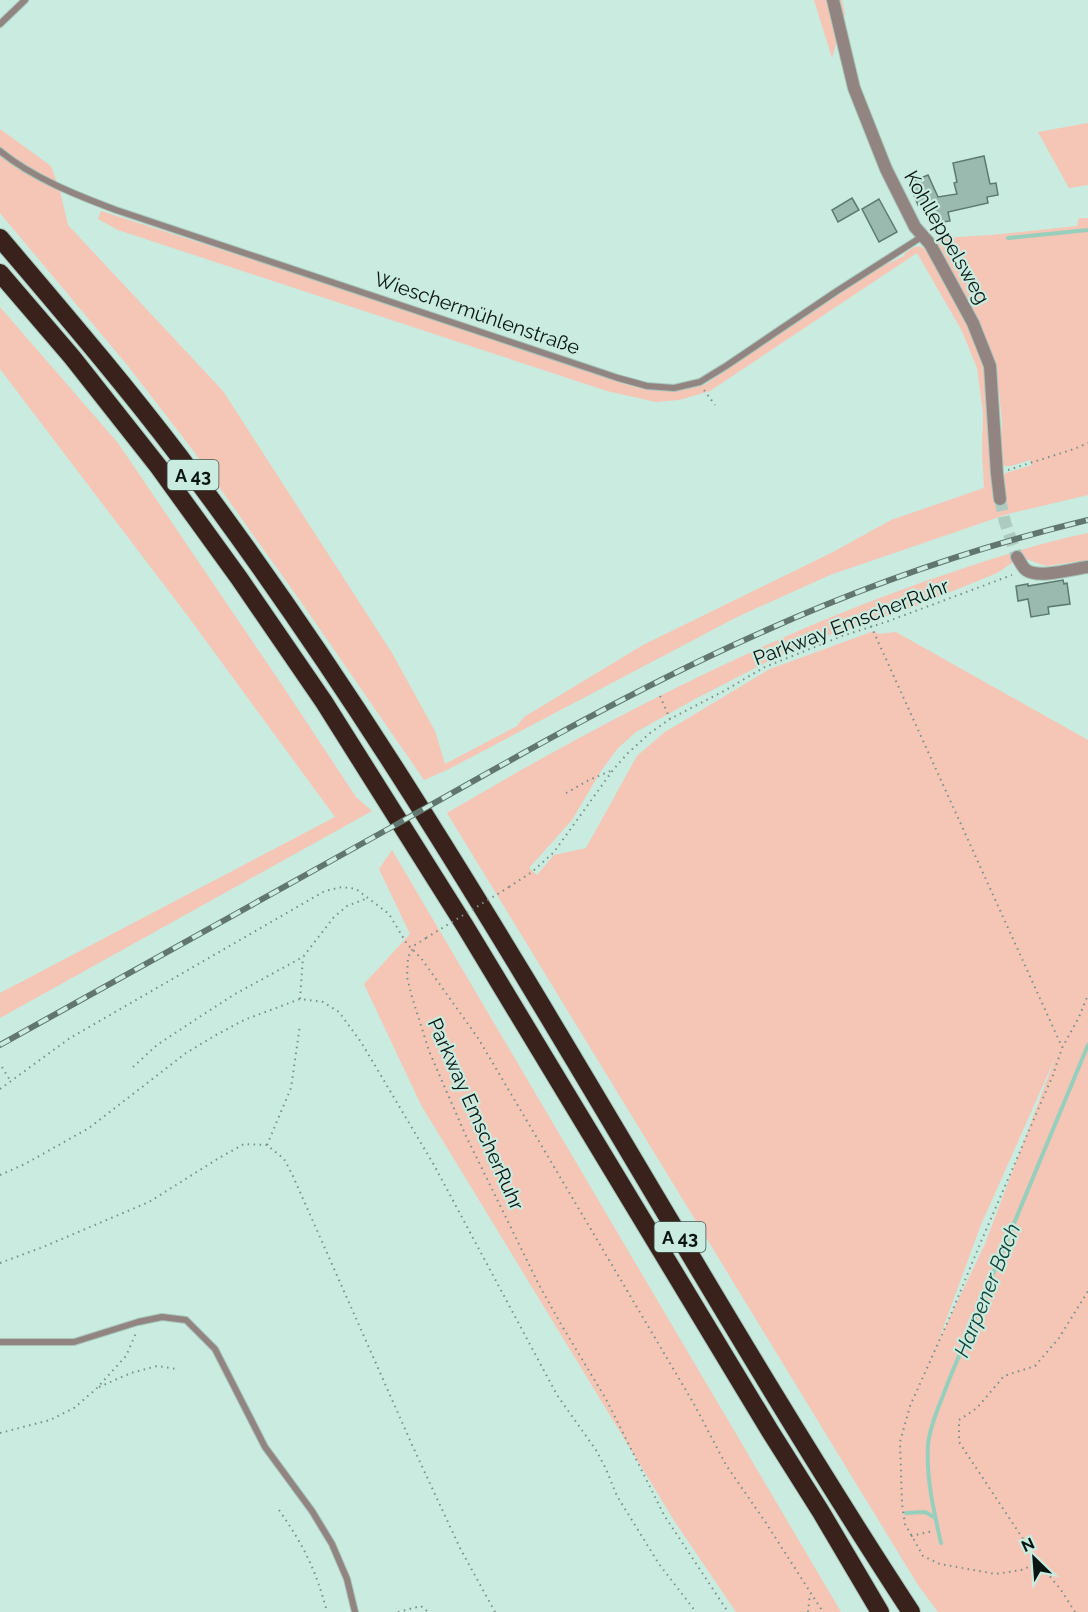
<svg xmlns="http://www.w3.org/2000/svg" width="1088" height="1612" viewBox="0 0 1088 1612" font-family="Raleway,sans-serif">
<style>
.green{fill:#f5c5b5;fill-rule:evenodd}
.lines{fill:none;stroke-linecap:round;stroke-linejoin:round}
.stream{stroke:#96cfbc;stroke-width:4}
.building{fill:#9bbaaf;stroke:#5d7a70;stroke-width:1.5}
.street-tunnel{stroke:#adcbc0;stroke-width:12;stroke-dasharray:12 6;stroke-linecap:butt}
.lane-casing{stroke:#a7c5ba;stroke-width:8}
.street-casing{stroke:#a7c5ba;stroke-width:14}
.highway-casing{stroke:#a7c5ba;stroke-width:20}
.path{stroke:#789087;stroke-width:2;stroke-dasharray:1.5 4.5;stroke-linecap:butt}
.lane{stroke:#928581;stroke-width:6}
.street{stroke:#928581;stroke-width:12}
.highway{stroke:#39221b;stroke-width:18}
.rail-casing{stroke:#60766e;stroke-width:6}
.rail{stroke:#caebdf;stroke-width:4;stroke-dasharray:11;stroke-linecap:butt}
.path-bridge{stroke:#789087;stroke-width:2;stroke-dasharray:1.5 4.5;stroke-linecap:butt}
.labels{text-anchor:middle;dominant-baseline:central;stroke-width:4.5;stroke-linejoin:round;paint-order:stroke}
.shield{fill:#caebdf;stroke:#445650;stroke-width:1.5}
.shield-label{font-size:18px;font-weight:bold;fill:#0a1612}
.street-label{font-size:20px;fill:#0a1612;stroke:#caebdf}
.water-label{font-size:21px;font-style:italic;fill:#124336;stroke:#caebdf}
</style>
<rect width="100%" height="100%" fill="#caebdf"/>
<g class="green">
<path d="M814 0H842L845 14 832 58Z"/>
<path d="M1088 123V185L1069 188 1038 132Z"/>
<path d="M0 129 51 166 60 191 68 225 223 391 392 653 435 731 445 764 517 726 524 717 643 645 833 552 891 520 984 488 982 452 983 413 977 368 962 331 917 253 710 391 679 400 656 402 607 391 118 230 98 219 101 211 282 269 580 368 624 384 648 390 675 391 698 387 706 384 838 295 879 268 904 256 905 253C913 248 918 243 926 250 945 283 969 316 979 353 991 392 994 436 1001 476L1006 473 1032 465 1030 460 1011 466H1004L1001 462 1000 454 1002 422 999 392 992 355 986 337 939 246V242L943 238 991 235 1077 226 1079 218H1088V495L1008 514 830 575 737 617 449 769 424 780 304 606 192 449 128 366 0 213Z"/>
<path d="M0 307 118 443 282 685 356 797 372 811 0 1018V993L335 817 187 615 0 369Z"/>
<path d="M1088 533V560L1046 566 1026 559 1012 563 997 573 911 608 823 637 771 660 695 699 636 732 618 748 601 771 572 820 529 868 537 875 554 855 586 848 637 756 665 732 770 669 874 631 879 634 896 632 1088 740V1612H938L918 1585 447 813C599 723 757 641 923 582 978 563 1031 545 1088 533ZM1056 1056 985 1244 938 1342 980 1227Z"/>
<path d="M392 850 841 1612H736L675 1522 421 1105 364 984 410 934 379 869Z"/>
</g>
<g class="lines">
<g class="stream">
<path d="M1008 238 1088 230"/>
<path d="M906 1513 925 1512 934 1517"/>
<path d="M941 1543C934 1512 926 1478 928 1446 929 1427 942 1399 949 1380L1088 1045"/>
</g>
</g>
<g class="building">
<path d="M984 156 990 184 996 183 998 195 987 197 988 203 948 212 950 221 931 224 926 202 918 205 909 183 928 175 938 197 957 194 954 183 957 182 953 163Z"/>
<path d="M852 198 859 210 838 222 832 210Z"/>
<path d="M879 199 897 232 879 242 862 209Z"/>
<path d="M1063 580 1064 584 1067 583 1070 604 1048 607 1049 614 1031 617 1028 599 1018 601 1016 586 1028 584V586Z"/>
</g>
<g class="lines">
<path class="street-tunnel" d="M1000 499 1005 522 1017 557"/>
<defs>
<g id="lane">
<path d="M0 24 25 0"/>
<path d="M0 151C33 178 76 195 116 210L618 378 647 386 674 388 700 382 726 366 837 291 923 236"/>
<path d="M0 1342H74L138 1322 162 1317 186 1320 215 1349 265 1447 312 1511 332 1544 347 1579 355 1612"/>
</g>
<g id="street">
<path d="M833 0 854 88 886 169 915 227 930 244 973 323 990 366 997 474 1000 499"/>
<path d="M1017 557C1020 561 1022 567 1026 570 1039 579 1072 569 1088 567"/>
</g>
<g id="highway">
<path d="M0 238C61 310 122 381 179 456 262 566 340 681 414 798 584 1066 737 1346 911 1612"/>
<path d="M0 273 72 357 158 466 239 578 324 702 465 926 770 1431 821 1512 880 1612"/>
</g>
</defs>
<use href="#lane" class="lane-casing"/>
<use href="#street" class="street-casing"/>
<use href="#highway" class="highway-casing"/>
<g class="path">
<path d="M704 390 715 405"/>
<path d="M1008 470 1074 449 1088 443"/>
<path d="M871 626 1062 1047"/>
<path d="M660 696 670 719"/>
<path d="M566 793 589 780 613 770"/>
<path d="M509 887 532 872 554 852 613 770 628 753 650 733 670 719 722 692 765 667 842 636 886 622 1012 575"/>
<path d="M426 938 415 945 408 957 407 977 412 997 429 1051 465 1134 539 1285 562 1326 606 1399 664 1515 728 1612"/>
<path d="M300 999 303 957"/>
<path d="M2 1067 11 1082"/>
<path d="M133 1067 157 1045 201 1016 235 994 303 957 334 917 347 906 368 898"/>
<path d="M0 1089 70 1038 325 891 342 887 356 889 389 914 407 944 421 958 478 1038 694 1404 726 1465 766 1523 823 1612"/>
<path d="M267 1145 291 1088 300 1025"/>
<path d="M0 1175 25 1164 89 1128 186 1053 216 1035 244 1020 300 999 323 1002 339 1012 361 1042 434 1165 557 1395 596 1450 606 1469 617 1496 659 1564 696 1612"/>
<path d="M0 1263 43 1247 149 1202 219 1158 244 1144 267 1145 284 1159 292 1174 413 1447 460 1548 495 1612"/>
<path d="M99 1387 131 1373 157 1366 177 1369"/>
<path d="M0 1433 50 1420 74 1408 96 1389 126 1356 136 1333"/>
<path d="M279 1510C304 1546 316 1570 327 1612"/>
<path d="M911 1536 933 1531"/>
<path d="M1039 1563 1021 1570 996 1574 940 1564 923 1556 905 1524 902 1504 900 1442 910 1406 949 1319 980 1244 1053 1075 1062 1048 1079 1017 1088 995"/>
<path d="M398 1612 421 1606 428 1612"/>
<path d="M808 1612 810 1594"/>
<path d="M1075 1612 1061 1590 1039 1563 959 1442V1420L977 1408 1004 1376 1035 1366 1059 1338 1088 1291"/>
</g>
<use href="#lane" class="lane"/>
<use href="#street" class="street"/>
<use href="#highway" class="highway"/>
<defs>
<path id="rail" d="M0 1045C133 971 266 897 399 823 514 758 629 692 749 638 858 588 972 548 1088 520"/>
</defs>
<use href="#rail" class="rail-casing"/>
<use href="#rail" class="rail"/>
<path class="path-bridge" d="M426 938 509 887"/>
</g>
<g class="labels">
<g class="shield">
<rect x="167.5" y="460" width="51" height="30" rx="4.5"/>
<rect x="654.5" y="1222" width="51" height="30" rx="4.5"/>
</g>
<g class="shield-label">
<text x="193" y="475">A 43</text>
<text x="680" y="1237">A 43</text>
</g>
<g class="street-label">
<text transform="translate(947 237) rotate(60)">Kohlleppelsweg</text>
<text transform="translate(477 313) rotate(19)">Wieschermühlenstraße</text>
<text transform="translate(851 622) rotate(-21)">Parkway EmscherRuhr</text>
<text transform="translate(476 1114) rotate(66)">Parkway EmscherRuhr</text>
</g>
<g class="water-label">
<text transform="translate(987 1290) rotate(-68)">Harpener Bach</text>
</g>
</g>
<g transform="translate(1034 1558) rotate(335)" stroke="#caebdf" stroke-width="4.5" paint-order="stroke">
<path d="M0-4.5L10 22L0 15L-10 22Z" fill="#0a1612"/>
<text y="-9" font-size="16" font-weight="bold" text-anchor="middle" fill="#0a1612">N</text>
</g>
</svg>
